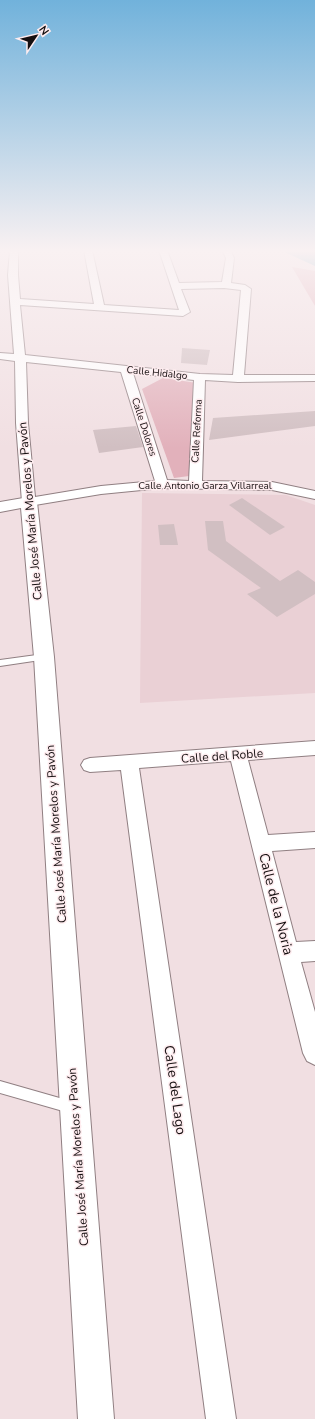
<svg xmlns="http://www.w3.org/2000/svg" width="315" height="1419" viewBox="0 0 315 1419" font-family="'Nunito Sans',sans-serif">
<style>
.built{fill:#ead0d5}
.green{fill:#e2b1bb}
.water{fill:#5faec8}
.building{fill:#d1bfc2}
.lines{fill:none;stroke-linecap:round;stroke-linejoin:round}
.service-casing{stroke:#907f82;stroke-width:2}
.minor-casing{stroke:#907f82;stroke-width:2}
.tertiary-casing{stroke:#907f82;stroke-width:2}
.service{fill:#fff;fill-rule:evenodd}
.minor{fill:#fff;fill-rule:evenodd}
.tertiary{fill:#fff;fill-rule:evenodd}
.labels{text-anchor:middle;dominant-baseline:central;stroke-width:3;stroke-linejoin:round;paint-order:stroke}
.far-street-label{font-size:10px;fill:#150f10;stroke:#feecef}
.street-label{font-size:12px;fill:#150f10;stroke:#feecef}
.near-street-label{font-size:14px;fill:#150f10;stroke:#feecef}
</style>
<rect width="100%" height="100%" fill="#f1dfe2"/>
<path class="built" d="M142 493 286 495 315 505V693L140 703Z"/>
<g class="green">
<path d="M292 267 315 271V306Z"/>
<path d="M163 378 197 383 189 476 174 478 142 389Z"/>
</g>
<path class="water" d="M280 250H315V266Z"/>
<g class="building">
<path d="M182 348 210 350 207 365 181 363Z"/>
<path d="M315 411V426L209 440 213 418Z"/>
<path d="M136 426 143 447 99 453 93 430Z"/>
<path d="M242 498 285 527 270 535 229 505Z"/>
<path d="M205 521H223L226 541 280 581 298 570 315 582V594L277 617 247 594 261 588 208 550Z"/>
<path d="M174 524 178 545H160L158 525Z"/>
</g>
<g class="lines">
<defs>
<g id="service">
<path d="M44 654 48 657 47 659 0 666V660Z"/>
<path d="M0 1081 70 1101 74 1103 76 1107 74 1111 70 1113 0 1093Z"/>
</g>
<g id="minor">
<path d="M10 250H18V275L20 299 94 304 84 250H92L104 305 179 310 159 250H167L179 283 222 282 226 258 222 250H230L234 258 231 283 245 285 251 289 244 375H315V381L238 382 205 380 202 481 272 482 315 491V499L272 490 162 488 101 494 29 506 24 505 22 502 16 423 15 361 0 359V353L14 354 8 275ZM224 288 241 290 233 375 200 374 25 355 20 305 183 316 190 312 181 289ZM26 362 121 372 155 481 101 486 35 497 28 423ZM133 373 194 380 189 481 167 480Z"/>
<path d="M315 741V755L248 760 268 835 315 832V848L272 851 296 942 315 941V961L301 962 315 1012V1065L307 1061 303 1053 231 761 139 768 236 1419H206L121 770 90 772 84 770 81 765 84 760 90 758Z"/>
</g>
<path id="tertiary" d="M29 497 35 499 37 502 54 657 114 1419H78L34 657 21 508 0 512V502Z"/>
</defs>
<use href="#service" class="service-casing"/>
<use href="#minor" class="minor-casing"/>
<use href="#tertiary" class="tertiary-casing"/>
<use href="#service" class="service"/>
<use href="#minor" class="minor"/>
<use href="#tertiary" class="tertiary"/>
</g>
<linearGradient id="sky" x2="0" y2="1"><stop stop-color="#71b2db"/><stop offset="0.56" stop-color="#f9f1f2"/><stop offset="1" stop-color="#f9f1f2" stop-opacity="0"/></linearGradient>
<rect width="315" height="448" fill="url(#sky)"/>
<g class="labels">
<g class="far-street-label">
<text transform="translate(157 373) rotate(6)">Calle Hidalgo</text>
<text transform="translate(144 427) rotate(72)">Calle Dolores</text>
<text transform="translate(197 431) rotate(-87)">Calle Reforma</text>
<text x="205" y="486">Calle Antonio Garza Villarreal</text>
</g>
<g class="street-label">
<text transform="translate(30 511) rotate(-95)">Calle José María Morelos y Pavón</text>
<text transform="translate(222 756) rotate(-4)">Calle del Roble</text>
<text transform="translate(56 834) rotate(-94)">Calle José María Morelos y Pavón</text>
<text transform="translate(78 1157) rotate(-94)">Calle José María Morelos y Pavón</text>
</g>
<g class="near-street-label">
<text transform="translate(276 904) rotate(76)">Calle de la Noria</text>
<text transform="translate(175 1090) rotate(82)">Calle del Lago</text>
</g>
</g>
<g transform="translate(36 36) rotate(55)" stroke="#feecef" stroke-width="3" paint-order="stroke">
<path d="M0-3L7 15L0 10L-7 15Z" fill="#150f10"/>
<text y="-6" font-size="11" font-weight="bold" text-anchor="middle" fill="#150f10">N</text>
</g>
</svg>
